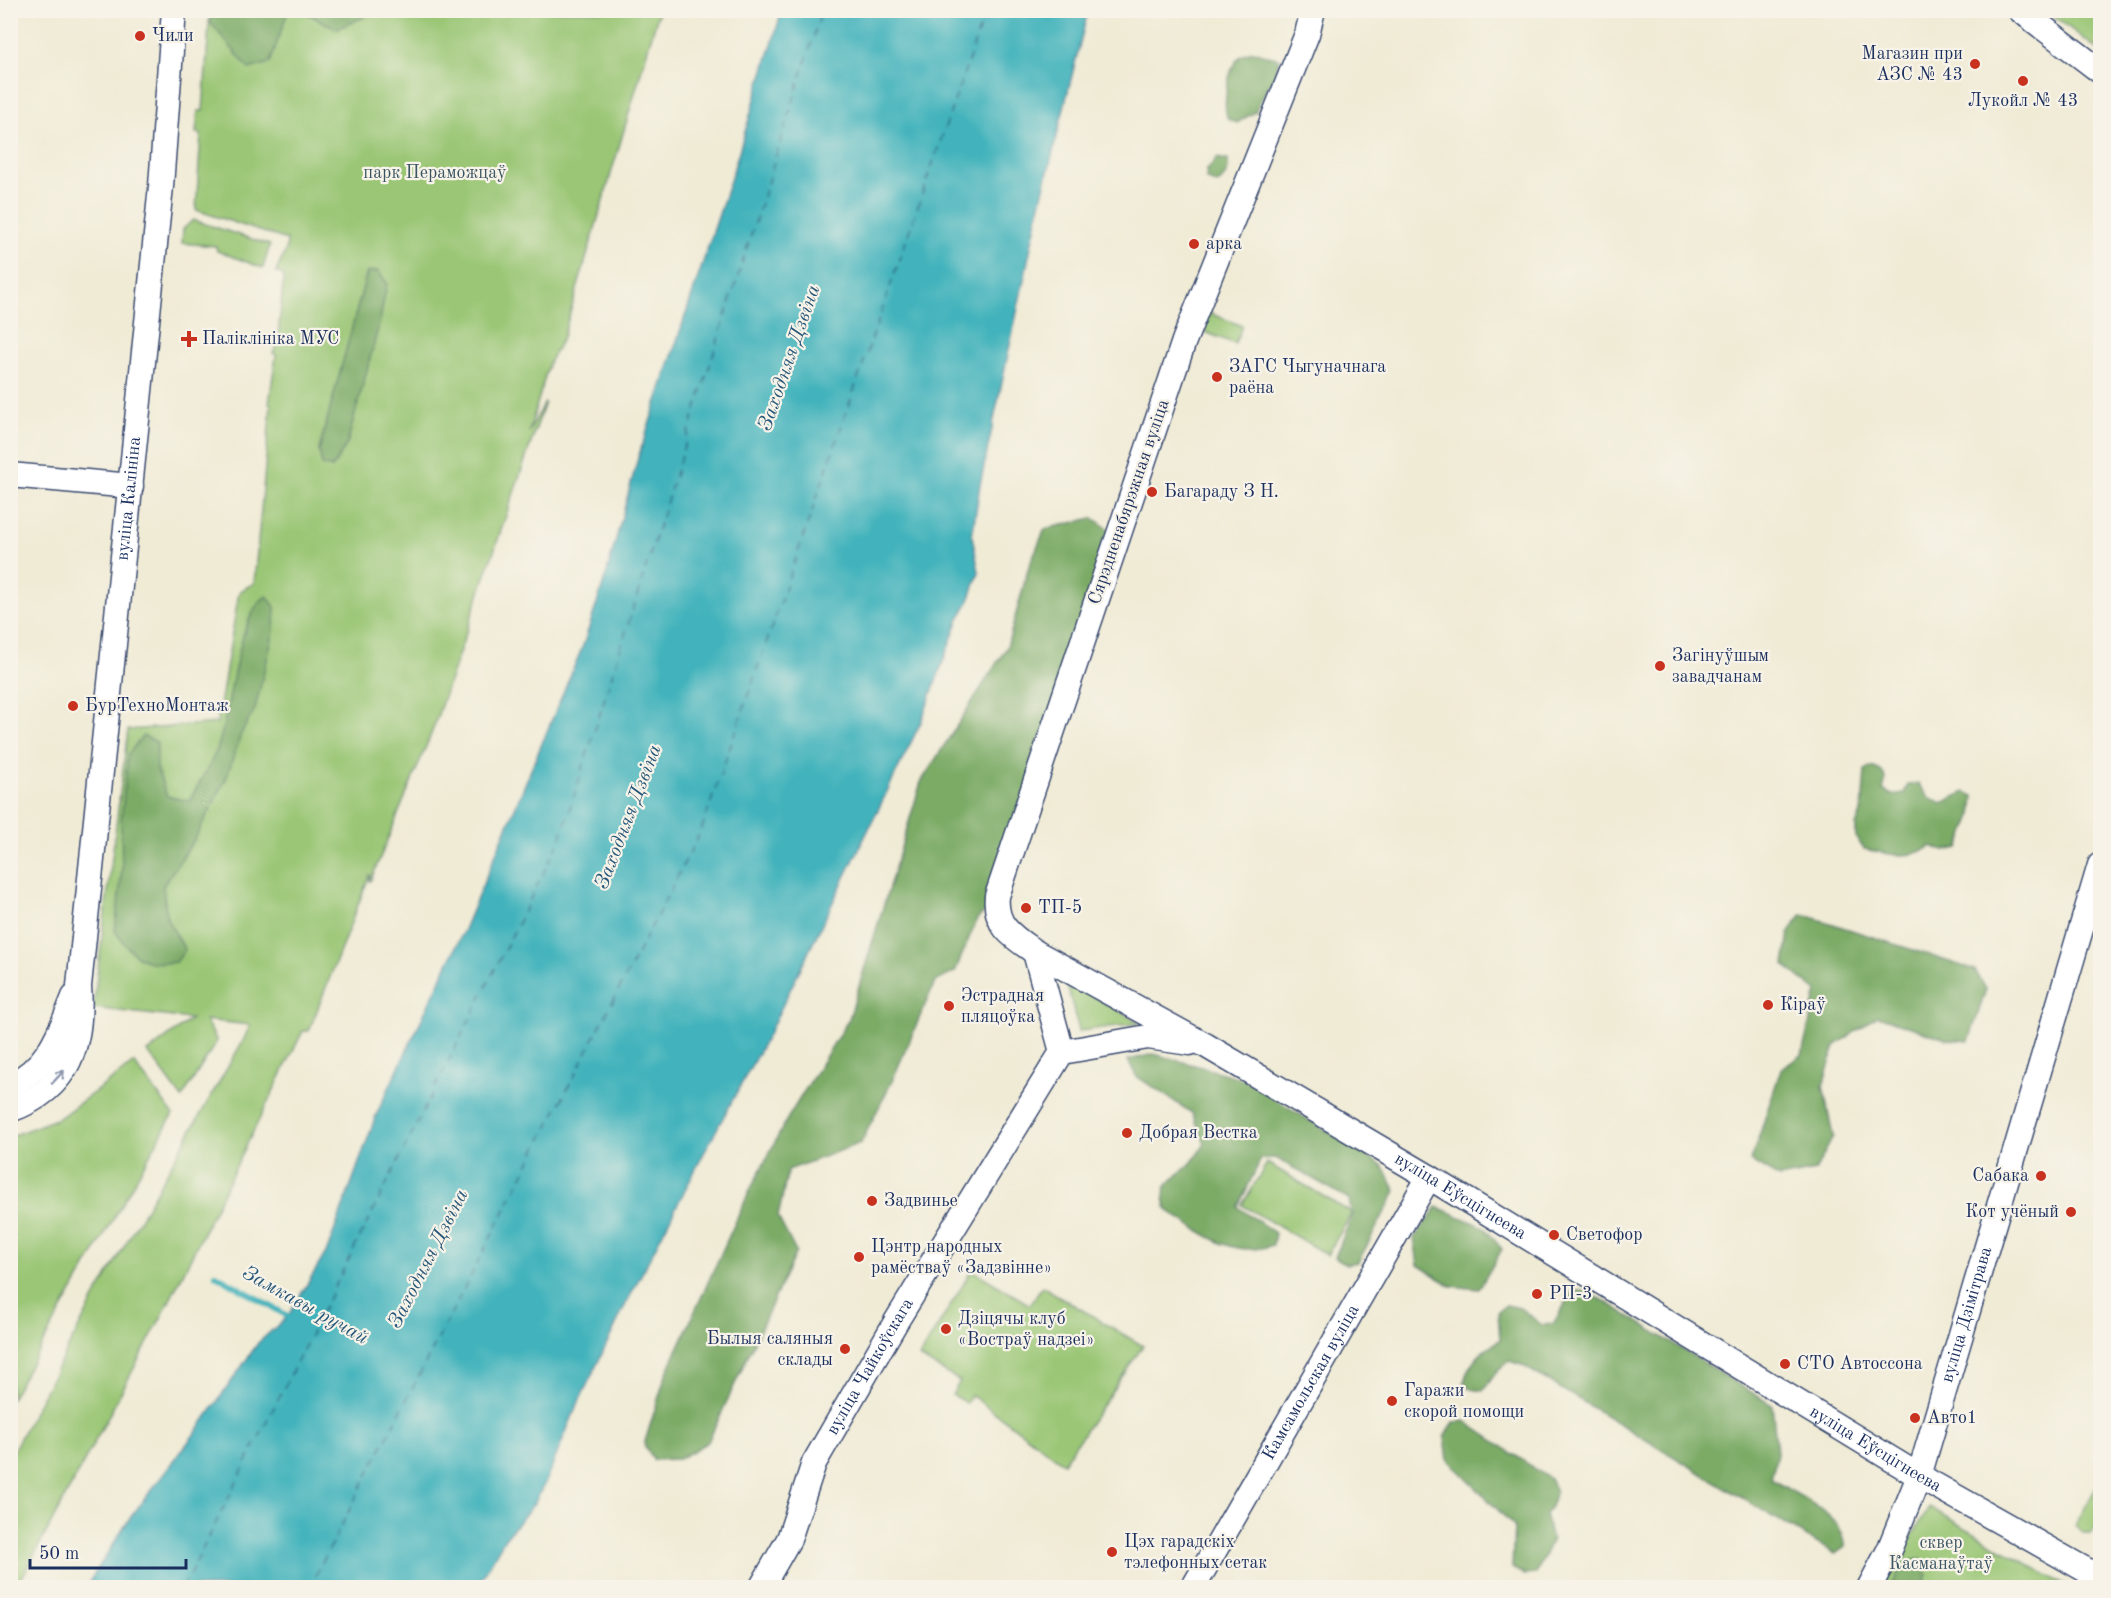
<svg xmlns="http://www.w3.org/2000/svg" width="2111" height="1598" viewBox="0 0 2111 1598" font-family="'Old Standard TT',serif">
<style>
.green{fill:#9ac674;stroke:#5a7a69;stroke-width:1.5}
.forest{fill:#7bab66;stroke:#4b6d62;stroke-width:1.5}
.water{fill:#43b3bc;stroke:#2f718d;stroke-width:1.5}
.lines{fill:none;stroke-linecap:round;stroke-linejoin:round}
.stream{stroke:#43b3bc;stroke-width:6}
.ferry{stroke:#27577a;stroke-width:1.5;stroke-dasharray:8 6;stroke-linecap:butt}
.minor-casing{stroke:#3b4b70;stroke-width:27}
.major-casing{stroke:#3b4b70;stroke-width:33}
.minor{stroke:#fff;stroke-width:24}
.major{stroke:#fff;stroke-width:30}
.oneway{stroke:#8d97ae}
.poi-dot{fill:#c8321e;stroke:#f7f3e8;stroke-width:2}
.labels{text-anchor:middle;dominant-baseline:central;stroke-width:4.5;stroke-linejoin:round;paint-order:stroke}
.poi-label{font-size:18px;fill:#1b2f5e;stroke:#f7f3e8;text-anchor:start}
.park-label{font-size:18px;fill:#3b5564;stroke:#f7f3e8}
.street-label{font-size:18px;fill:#1b2f5e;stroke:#f7f3e8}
.water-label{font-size:20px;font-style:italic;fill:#27577a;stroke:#f7f3e8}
</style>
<rect width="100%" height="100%" fill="#f7f3e8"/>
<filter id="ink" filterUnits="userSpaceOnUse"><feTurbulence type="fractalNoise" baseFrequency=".0167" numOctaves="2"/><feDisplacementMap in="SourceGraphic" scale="12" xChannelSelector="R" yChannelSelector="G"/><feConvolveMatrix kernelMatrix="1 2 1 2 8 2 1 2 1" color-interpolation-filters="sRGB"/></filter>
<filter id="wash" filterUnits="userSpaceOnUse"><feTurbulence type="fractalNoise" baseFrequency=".008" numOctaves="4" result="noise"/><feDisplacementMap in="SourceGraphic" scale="24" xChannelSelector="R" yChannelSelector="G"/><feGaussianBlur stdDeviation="1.35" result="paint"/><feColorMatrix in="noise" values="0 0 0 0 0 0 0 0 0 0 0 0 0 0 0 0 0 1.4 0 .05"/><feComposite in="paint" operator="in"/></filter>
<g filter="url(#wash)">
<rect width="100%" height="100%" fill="#f0ebd5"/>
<g class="green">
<path d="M210 11H659L563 337 549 363 529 432 545 402 432 732 370 882V874L309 1031H303L163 1314 17 1587 11 1588V1455L95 1297 244 1039 250 1025 205 1020 217 1041 182 1098 148 1052 191 1019 93 1008 128 730 217 723 239 592 254 583 271 405 269 403 276 355 273 353 277 345 284 276 276 272 286 250 287 240 196 210 201 134 196 133 198 111H203Z"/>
<path d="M2047 11H2100V51Z"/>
<path d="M193 220 270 245 263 268 217 251 216 246 182 243 183 229Z"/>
<path d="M1207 312 1242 326 1235 344 1200 330Z"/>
<path d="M1066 981 1141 1023 1079 1031Z"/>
<path d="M134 1063 173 1114 11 1399V1136L59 1118Z"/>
<path d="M1267 1163 1352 1213 1327 1255 1242 1205Z"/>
<path d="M972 1270 1030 1305 1042 1286 1143 1346 1063 1463 971 1395 966 1403 952 1395 960 1381 919 1357Z"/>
<path d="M2100 1480V1523L2091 1533H2082L2075 1526Z"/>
<path d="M1929 1507 2068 1587 1882 1588Z"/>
</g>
<g class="forest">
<path d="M214 11H288L270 63 249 69 209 21Z"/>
<path d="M302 11 369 10V11L365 17 336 29Z"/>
<path d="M1252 51 1279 59 1274 81 1267 88 1255 112 1237 123 1228 119C1222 106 1228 68 1239 58 1242 55 1248 53 1252 51Z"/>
<path d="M1217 158 1228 160C1229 171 1226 177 1217 184L1206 179 1207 170Z"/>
<path d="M378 271 387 283 379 325 347 444 332 468 322 465 319 450 367 272Z"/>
<path d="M1093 518 1110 530 989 908 977 919 955 972 935 982 892 1081 861 1143 788 1170 778 1217 796 1252 708 1442 679 1459 654 1460 644 1445 665 1377 750 1190 787 1119 849 1019 921 782 1007 647 1029 566 1045 529Z"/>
<path d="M267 596 275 607 274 631 255 709 241 734 226 779 194 840 163 886 167 919 185 950 176 962C142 966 135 958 115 931L122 869 121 822 128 754 143 736 157 742V769L167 796 189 801C198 785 208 769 216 752 231 718 235 614 267 596Z"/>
<path d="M1872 767 1881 771 1886 778 1883 790 1892 795 1904 793 1908 785 1918 784 1928 797 1942 803 1965 792 1974 796 1972 816 1959 848 1944 851 1931 846C1908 861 1889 854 1864 849L1856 838V826L1862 810 1865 770Z"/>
<path d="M1802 914 1975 970 1986 989 1969 1041 1946 1039 1878 1016 1835 1046 1823 1086 1833 1137 1815 1171 1779 1178 1751 1161 1781 1069 1802 1055 1817 991 1784 965 1789 933Z"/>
<path d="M1154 1054 1241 1078 1382 1165 1396 1191 1358 1262 1346 1264 1335 1257 1352 1216 1349 1199 1276 1158 1261 1159 1238 1207 1275 1233 1273 1245C1233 1260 1199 1231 1167 1210 1159 1184 1168 1184 1187 1167 1194 1161 1199 1152 1205 1144L1192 1113 1136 1076 1128 1060Z"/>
<path d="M1437 1207 1484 1227 1502 1249 1479 1289 1451 1286 1418 1265 1414 1238Z"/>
<path d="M1573 1291 1590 1292 1772 1405 1777 1453 1771 1479C1796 1495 1846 1515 1845 1547L1835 1554 1522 1365 1509 1361 1498 1370 1483 1391 1471 1389 1464 1382C1469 1361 1482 1350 1500 1340L1498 1311 1506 1305 1520 1308 1542 1325 1553 1324Z"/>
<path d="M1465 1421 1550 1479 1556 1491 1551 1507 1545 1514 1552 1539 1536 1574 1525 1575 1512 1568 1514 1526 1448 1460 1445 1437 1454 1422Z"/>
<path d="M1921 1559 1927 1574 1922 1587H1891L1906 1561Z"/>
</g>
<path class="water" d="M782 11H1088L1041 200 980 485 972 536 979 572 969 601 958 621 921 722 769 1033 704 1153 624 1308 576 1408 545 1483 533 1505 505 1538 477 1587H86L130 1518 199 1428 258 1343 288 1316 327 1251 377 1113 463 932 584 643 607 572 638 458 729 184Z"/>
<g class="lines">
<path class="stream" d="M216 1275 293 1319"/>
<g class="ferry">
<path d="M183 1588 560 840 822 10"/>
<path d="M309 1588 701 831 986 10"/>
</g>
</g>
</g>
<g filter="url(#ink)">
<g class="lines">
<defs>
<g id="minor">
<path id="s1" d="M1313 10 1307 34 1184 341 997 896C994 926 1013 937 1035 952L1205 1045 1429 1177 1919 1476 2100 1578"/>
<path d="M2020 10 2100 71"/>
<path d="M10 475 131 486"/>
<path d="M1062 1052 1148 1037 1190 1043"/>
<path d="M10 1085C48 1068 60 1032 74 997"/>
<path id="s2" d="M10 1110C70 1089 83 1043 79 986L161 186 174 10"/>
<path id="s3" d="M761 1588 789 1539 814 1463 897 1320 1062 1052 1035 952"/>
<path id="s4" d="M1193 1588 1429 1177"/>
<path id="s5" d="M1869 1588 1889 1550 1919 1476 2100 865"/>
</g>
<path id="major" d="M2092 1588 2100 1573"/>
</defs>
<use href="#minor" class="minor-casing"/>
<use href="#major" class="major-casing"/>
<use href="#minor" class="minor"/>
<use href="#major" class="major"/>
</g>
<defs><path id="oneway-shaft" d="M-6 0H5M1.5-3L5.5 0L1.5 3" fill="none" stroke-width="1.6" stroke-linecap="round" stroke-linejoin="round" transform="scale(1.5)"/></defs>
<use class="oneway" href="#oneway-shaft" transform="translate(58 1077) rotate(-47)"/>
</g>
<g class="poi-dot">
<circle cx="140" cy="36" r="6"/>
<circle cx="1975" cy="64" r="6"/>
<circle cx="2023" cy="81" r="6"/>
<circle cx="1194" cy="244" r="6"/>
<path d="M186 330h6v6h6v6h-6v6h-6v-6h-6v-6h6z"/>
<circle cx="1217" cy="377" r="6"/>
<circle cx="1152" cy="492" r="6"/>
<circle cx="1660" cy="666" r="6"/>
<circle cx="73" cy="706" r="6"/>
<circle cx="1026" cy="908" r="6"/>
<circle cx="1768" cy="1005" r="6"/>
<circle cx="949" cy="1006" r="6"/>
<circle cx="1127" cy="1133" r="6"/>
<circle cx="2041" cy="1176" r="6"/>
<circle cx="872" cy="1201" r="6"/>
<circle cx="2071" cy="1212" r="6"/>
<circle cx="1554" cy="1235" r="6"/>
<circle cx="859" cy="1257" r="6"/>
<circle cx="1537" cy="1294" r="6"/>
<circle cx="946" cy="1329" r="6"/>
<circle cx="845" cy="1349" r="6"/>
<circle cx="1785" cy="1364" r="6"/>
<circle cx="1392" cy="1401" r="6"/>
<circle cx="1915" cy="1418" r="6"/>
<circle cx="1112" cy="1552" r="6"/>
</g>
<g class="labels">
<g class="poi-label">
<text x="152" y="36">Чили</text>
<text x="1963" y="54" text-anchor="end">Магазин при<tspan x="1963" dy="21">АЗС № 43</tspan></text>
<text x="2023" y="101" text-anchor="middle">Лукойл № 43</text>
<text x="1206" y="244">арка</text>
<text x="202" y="339">Паліклініка МУС</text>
<text x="1229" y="367">ЗАГС Чыгуначнага<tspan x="1229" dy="21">раёна</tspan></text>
<text x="1164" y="492">Багараду З Н.</text>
<text x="1672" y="656">Загінуўшым<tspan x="1672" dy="21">завадчанам</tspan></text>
<text x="85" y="706">БурТехноМонтаж</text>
<text x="1038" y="908">ТП-5</text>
<text x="961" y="996">Эстрадная<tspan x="961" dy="21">пляцоўка</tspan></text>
<text x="1780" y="1005">Кіраў</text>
<text x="1139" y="1133">Добрая Вестка</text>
<text x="2029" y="1176" text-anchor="end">Сабака</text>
<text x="884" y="1201">Задвинье</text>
<text x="2059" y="1212" text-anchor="end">Кот учёный</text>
<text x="1566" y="1235">Светофор</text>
<text x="871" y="1247">Цэнтр народных<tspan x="871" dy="21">рамёстваў «Задзвінне»</tspan></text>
<text x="1549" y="1294">РП-3</text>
<text x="958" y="1319">Дзіцячы клуб<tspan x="958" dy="21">«Востраў надзеі»</tspan></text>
<text x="833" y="1339" text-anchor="end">Былыя саляныя<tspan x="833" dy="21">склады</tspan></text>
<text x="1797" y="1364">СТО Автоссона</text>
<text x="1404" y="1391">Гаражи<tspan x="1404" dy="21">скорой помощи</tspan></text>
<text x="1927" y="1418">Авто1</text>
<text x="1124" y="1542">Цэх гарадскіх<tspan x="1124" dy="21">тэлефонных сетак</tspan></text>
</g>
<g class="park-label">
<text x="435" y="173">парк Пераможцаў</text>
<text x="1941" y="1543">сквер<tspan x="1941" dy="21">Касманаўтаў</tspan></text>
</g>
<g class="street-label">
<text stroke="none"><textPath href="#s2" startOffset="645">вуліца Калініна</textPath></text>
<text transform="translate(1129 502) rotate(-71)">Сярэдненабярэжная вуліца</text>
<text stroke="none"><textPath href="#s1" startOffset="1504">вуліца Еўсцігнеева</textPath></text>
<text stroke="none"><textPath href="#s5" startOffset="291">вуліца Дзімітрава</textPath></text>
<text stroke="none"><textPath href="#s3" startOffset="248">вуліца Чайкоўскага</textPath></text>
<text stroke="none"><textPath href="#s4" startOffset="237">Камсамольская вуліца</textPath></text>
<text stroke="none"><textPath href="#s1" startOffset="1990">вуліца Еўсцігнеева</textPath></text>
</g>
<g class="water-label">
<text transform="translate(790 358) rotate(-71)">Заходняя Дзвіна</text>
<text transform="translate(629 817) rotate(-69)">Заходняя Дзвіна</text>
<text transform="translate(429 1259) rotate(-63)">Заходняя Дзвіна</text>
<text transform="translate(305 1306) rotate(29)">Замкавы ручай</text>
</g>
</g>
<rect width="2111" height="1598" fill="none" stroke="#f7f3e8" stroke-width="36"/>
<path d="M30 1559v9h156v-9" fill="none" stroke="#1b2f5e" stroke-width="3"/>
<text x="39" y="1559" font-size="18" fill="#1b2f5e" stroke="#f7f3e8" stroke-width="4.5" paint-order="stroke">50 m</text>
</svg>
